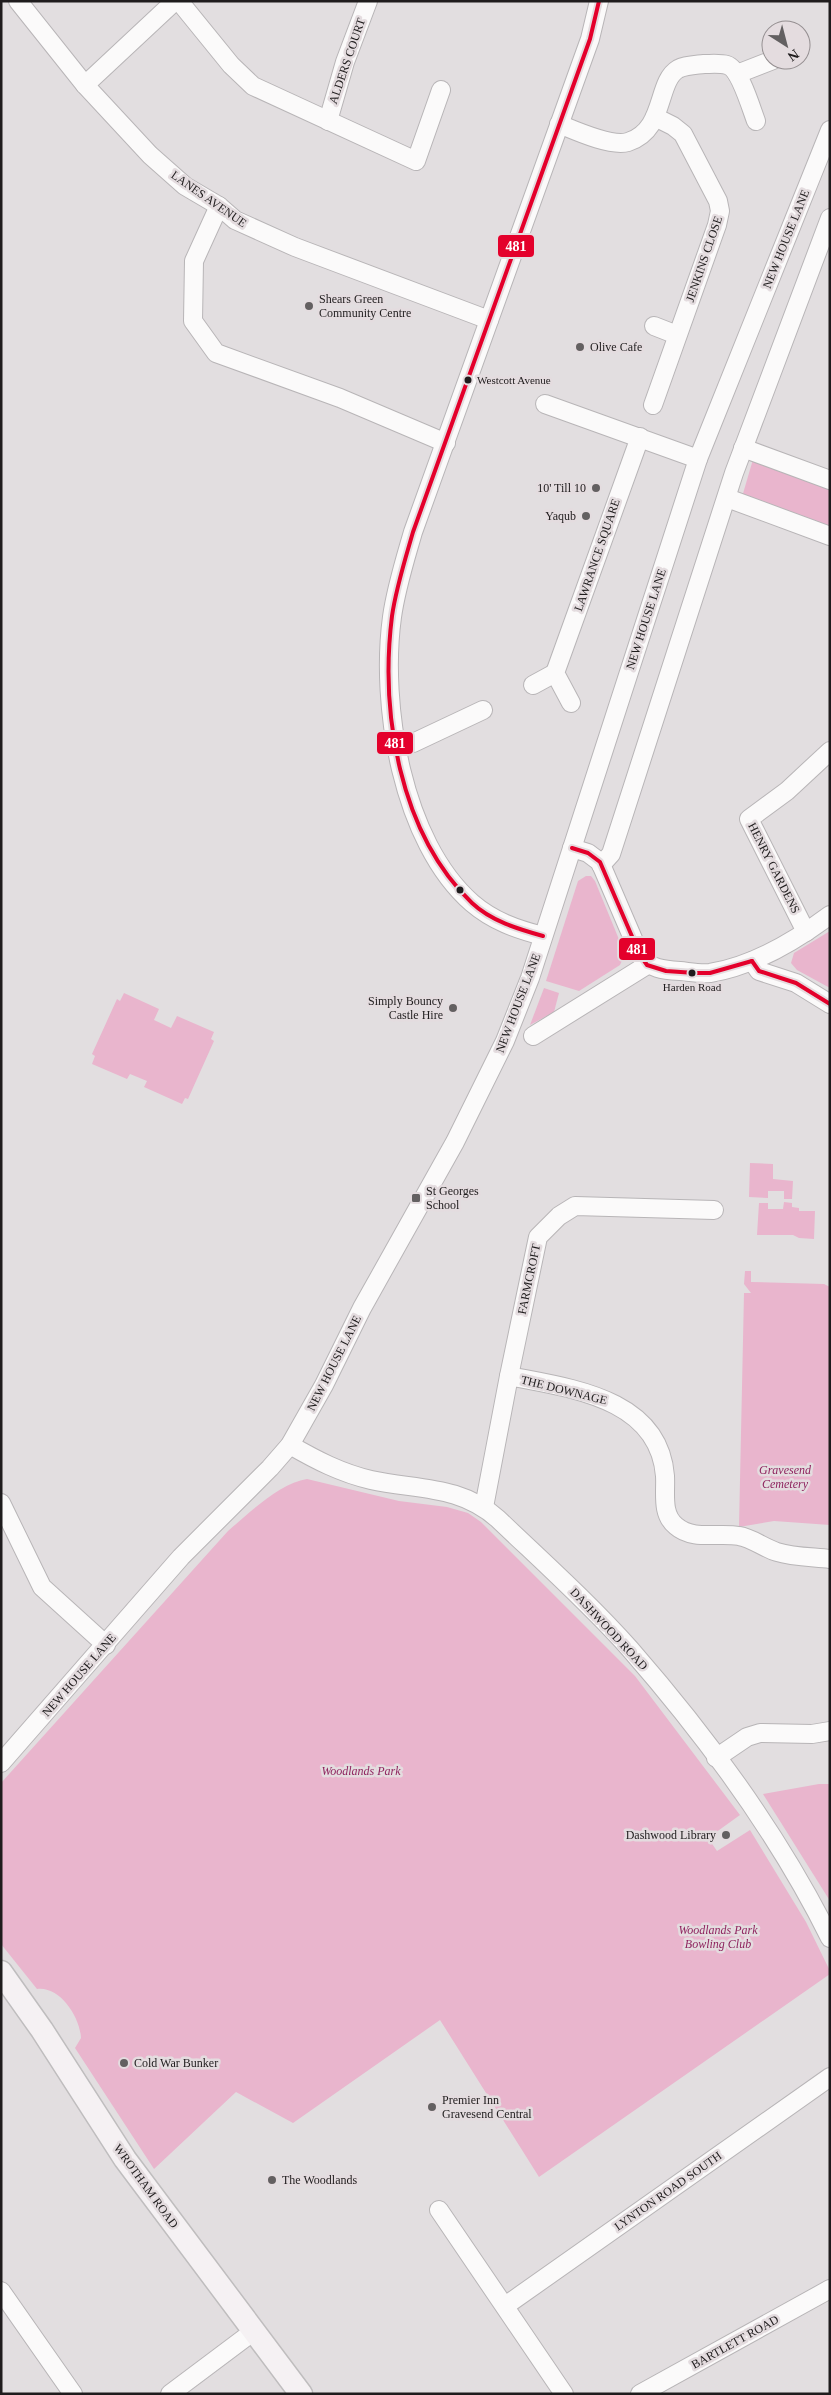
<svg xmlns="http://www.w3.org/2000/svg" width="831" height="2395" viewBox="0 0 831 2395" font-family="'Times New Roman',serif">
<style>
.green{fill:#e9b5cd}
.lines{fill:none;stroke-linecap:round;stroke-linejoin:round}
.minor-casing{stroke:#b8b5b7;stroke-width:20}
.major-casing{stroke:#bfbdbe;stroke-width:25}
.minor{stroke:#fbfafa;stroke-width:18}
.major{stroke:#f5f1f3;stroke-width:22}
.bus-1-casing{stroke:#e4dcdf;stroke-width:8}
.bus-1{stroke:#e4002b;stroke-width:4}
.poi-dot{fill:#636061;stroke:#e4dcdf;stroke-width:2}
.bus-dot{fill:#1f1c1d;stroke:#e4dcdf;stroke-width:2}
.labels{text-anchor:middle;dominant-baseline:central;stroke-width:5;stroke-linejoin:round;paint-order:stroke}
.bus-label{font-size:11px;fill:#1f1c1d;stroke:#e4dcdf;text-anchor:start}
.street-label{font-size:12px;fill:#1f1c1d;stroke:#e4dcdf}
.poi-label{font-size:12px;fill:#1f1c1d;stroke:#e4dcdf;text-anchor:start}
.park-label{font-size:12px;font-style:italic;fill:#8e235e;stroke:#e4dcdf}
.line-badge{stroke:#e4dcdf;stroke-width:2}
.badge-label{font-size:14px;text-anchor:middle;font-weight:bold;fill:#fff}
</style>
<rect width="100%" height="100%" fill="#e2dee0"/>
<g class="green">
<path d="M754 456 830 483V531L742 497Z"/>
<path d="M586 876H591L595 881 625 954 620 965 579 991 546 981 578 881Z"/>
<path d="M830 931V988L797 970 791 963 794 953Z"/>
<path d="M544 988 559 993 554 1012 530 1025Z"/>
<path d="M124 993 159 1009 154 1020 171 1028 177 1016 214 1032 211 1039 214 1041 188 1099 185 1098 182 1104 144 1087 147 1081 130 1074 127 1079 92 1064 95 1056 92 1054 117 999 120 1001Z"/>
<path d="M750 1163 773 1164V1179L793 1181 792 1199H784V1191H768V1198L749 1197Z"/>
<path d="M784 1202 792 1203V1207L799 1208V1211H815L814 1239 799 1238 793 1235H757L759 1203H768V1209H783Z"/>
<path d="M745 1271H751V1282L824 1284 830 1287V1525L774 1521 739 1527 744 1293H751L744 1284Z"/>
<path d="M307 1479 399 1501 447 1507 468 1513 481 1522 635 1676 740 1815 708 1838 717 1851 750 1830 806 1922 830 1971V1974L539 2177 440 2020 293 2123 236 2092 154 2169 75 2048 81 2038C80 2017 60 1986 37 1989L1 1944V1783L228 1531C249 1513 280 1483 307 1479Z"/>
<path d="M819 1784H830V1901L763 1794Z"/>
</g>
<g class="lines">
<defs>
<g id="minor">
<path d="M18 1 85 85 150 155 185 186 219 206 235 220 295 247 489 320"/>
<path d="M179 1 231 65 253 86 416 161 441 90"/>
<path d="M737 74 773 60"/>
<path d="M85 85 175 1"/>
<path d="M328 121 345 62 368 1"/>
<path d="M559 124C576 131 611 147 628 142 666 130 656 82 678 69 686 65 696 65 704 64 711 64 720 63 727 65 740 69 751 108 756 121"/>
<path d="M219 206 194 261 193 321 216 353 340 398 446 443"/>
<path d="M654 326 677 335"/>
<path d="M545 404 698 459"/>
<path d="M653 405 717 225 720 211 718 201 683 134 673 126 655 117"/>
<path d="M743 448 830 480"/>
<path d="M727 498 830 536"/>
<path d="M533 685 555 673"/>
<path d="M571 703 555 673 640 437"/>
<path d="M396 748 413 743 483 710"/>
<path d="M572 848 588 853 600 862 640 955C650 969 663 970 680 971 690 972 700 974 710 973 754 966 795 941 830 915"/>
<path d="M601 865 611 854 734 473 830 218"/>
<path d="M806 932 749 819 787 791 830 751"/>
<path d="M543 936C516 929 493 921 472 903 402 842 380 705 392 617 396 588 405 560 413 532L590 39 599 1"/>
<path d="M752 961 759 971 796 983 830 1004"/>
<path d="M533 1036 647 965"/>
<path d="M509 1376C568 1388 659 1397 665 1476 666 1493 661 1514 676 1526 693 1541 719 1532 739 1536 752 1538 764 1548 777 1552 793 1557 813 1557 830 1559"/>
<path d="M290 1445C316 1460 341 1473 371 1480 418 1490 460 1485 498 1519 542 1561 589 1603 630 1649 705 1735 779 1835 830 1938"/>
<path d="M1 1503 42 1587 106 1645"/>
<path d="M484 1507 509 1376 538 1237 559 1216 575 1206 714 1210"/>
<path d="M716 1758 747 1737 760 1733 812 1734 830 1731"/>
<path d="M1 1763 181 1557 270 1468 290 1445 324 1385 362 1308 455 1142 505 1041 530 978 698 459 830 130"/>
<path d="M439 2210 564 2394"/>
<path d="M1 2291 73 2394"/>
<path d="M505 2306 830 2077"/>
<path d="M170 2394 254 2331"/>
<path d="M640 2394 830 2289"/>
</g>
<path id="major" d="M1 1972 42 2030 125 2159 301 2394"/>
</defs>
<use href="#minor" class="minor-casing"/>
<use href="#major" class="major-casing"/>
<use href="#minor" class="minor"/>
<use href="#major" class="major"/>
<defs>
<g id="bus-1">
<path d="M572 848 588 853 600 862 640 955 647 965 666 971 695 973H710L752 961"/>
<path d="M543 936C518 929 491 921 472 903 399 833 380 712 392 616 396 588 405 560 413 532L590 39 599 1"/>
<path d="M752 961 759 971 796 983 830 1004"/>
</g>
</defs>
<use href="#bus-1" class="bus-1-casing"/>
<use href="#bus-1" class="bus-1"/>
</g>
<g class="poi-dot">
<circle cx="309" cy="306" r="5"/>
<circle cx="580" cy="347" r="5"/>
<circle cx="596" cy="488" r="5"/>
<circle cx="586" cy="516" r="5"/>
<circle cx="453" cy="1008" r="5"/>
<rect x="411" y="1193" width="10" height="10" rx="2.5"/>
<circle cx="726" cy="1835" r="5"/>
<circle cx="124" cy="2063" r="5"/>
<circle cx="432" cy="2107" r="5"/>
<circle cx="272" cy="2180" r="5"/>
</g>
<g class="bus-dot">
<circle cx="468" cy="380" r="4.5"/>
<circle cx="460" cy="890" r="4.5"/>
<circle cx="692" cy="973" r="4.5"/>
</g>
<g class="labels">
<g class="bus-label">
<text x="477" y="380">Westcott Avenue</text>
<text x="692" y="987" text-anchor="middle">Harden Road</text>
</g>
<g class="street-label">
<text transform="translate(347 61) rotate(-71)">ALDERS COURT</text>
<text transform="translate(209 199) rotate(35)">LANES AVENUE</text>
<text transform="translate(786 239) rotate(-68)">NEW HOUSE LANE</text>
<text transform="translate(704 259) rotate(-71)">JENKINS CLOSE</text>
<text transform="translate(597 555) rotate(-71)">LAWRANCE SQUARE</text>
<text transform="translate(646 619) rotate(-72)">NEW HOUSE LANE</text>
<text transform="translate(774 868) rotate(63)">HENRY GARDENS</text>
<text transform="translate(518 1003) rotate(-69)">NEW HOUSE LANE</text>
<text transform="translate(529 1279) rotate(-78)">FARMCROFT</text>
<text transform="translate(334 1363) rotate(-63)">NEW HOUSE LANE</text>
<text transform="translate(564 1390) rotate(14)">THE DOWNAGE</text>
<text transform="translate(609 1629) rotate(47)">DASHWOOD ROAD</text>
<text transform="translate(79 1675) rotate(-49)">NEW HOUSE LANE</text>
<text transform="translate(146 2186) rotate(54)">WROTHAM ROAD</text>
<text transform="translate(668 2191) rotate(-35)">LYNTON ROAD SOUTH</text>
<text transform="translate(735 2342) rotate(-29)">BARTLETT ROAD</text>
</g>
<g class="poi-label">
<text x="319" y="299">Shears Green<tspan x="319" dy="14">Community Centre</tspan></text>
<text x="590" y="347">Olive Cafe</text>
<text x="586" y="488" text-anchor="end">10' Till 10</text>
<text x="576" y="516" text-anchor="end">Yaqub</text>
<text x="443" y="1001" text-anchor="end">Simply Bouncy<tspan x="443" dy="14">Castle Hire</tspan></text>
<text x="426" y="1191">St Georges<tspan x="426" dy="14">School</tspan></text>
<text x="716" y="1835" text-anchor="end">Dashwood Library</text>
<text x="134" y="2063">Cold War Bunker</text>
<text x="442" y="2100">Premier Inn<tspan x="442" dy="14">Gravesend Central</tspan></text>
<text x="282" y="2180">The Woodlands</text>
</g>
<g class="park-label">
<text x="785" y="1470">Gravesend<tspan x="785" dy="14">Cemetery</tspan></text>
<text x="361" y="1771">Woodlands Park</text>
<text x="718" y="1930">Woodlands Park<tspan x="718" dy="14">Bowling Club</tspan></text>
</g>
</g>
<g class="line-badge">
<rect x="497" y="234" width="38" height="24" rx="5" fill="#e4002b"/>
<rect x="376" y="731" width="38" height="24" rx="5" fill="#e4002b"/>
<rect x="618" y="937" width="38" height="24" rx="5" fill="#e4002b"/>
</g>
<g class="badge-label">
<text x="516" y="251">481</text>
<text x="395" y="748">481</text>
<text x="637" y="954">481</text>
</g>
<rect width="831" height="2395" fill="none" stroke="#1f1c1d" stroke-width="5"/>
<g transform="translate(786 45) rotate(144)"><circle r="24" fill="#e4dcdf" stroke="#958f91"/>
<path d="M0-4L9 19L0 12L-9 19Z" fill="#636061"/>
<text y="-8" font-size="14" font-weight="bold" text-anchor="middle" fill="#1f1c1d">N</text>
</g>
</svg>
